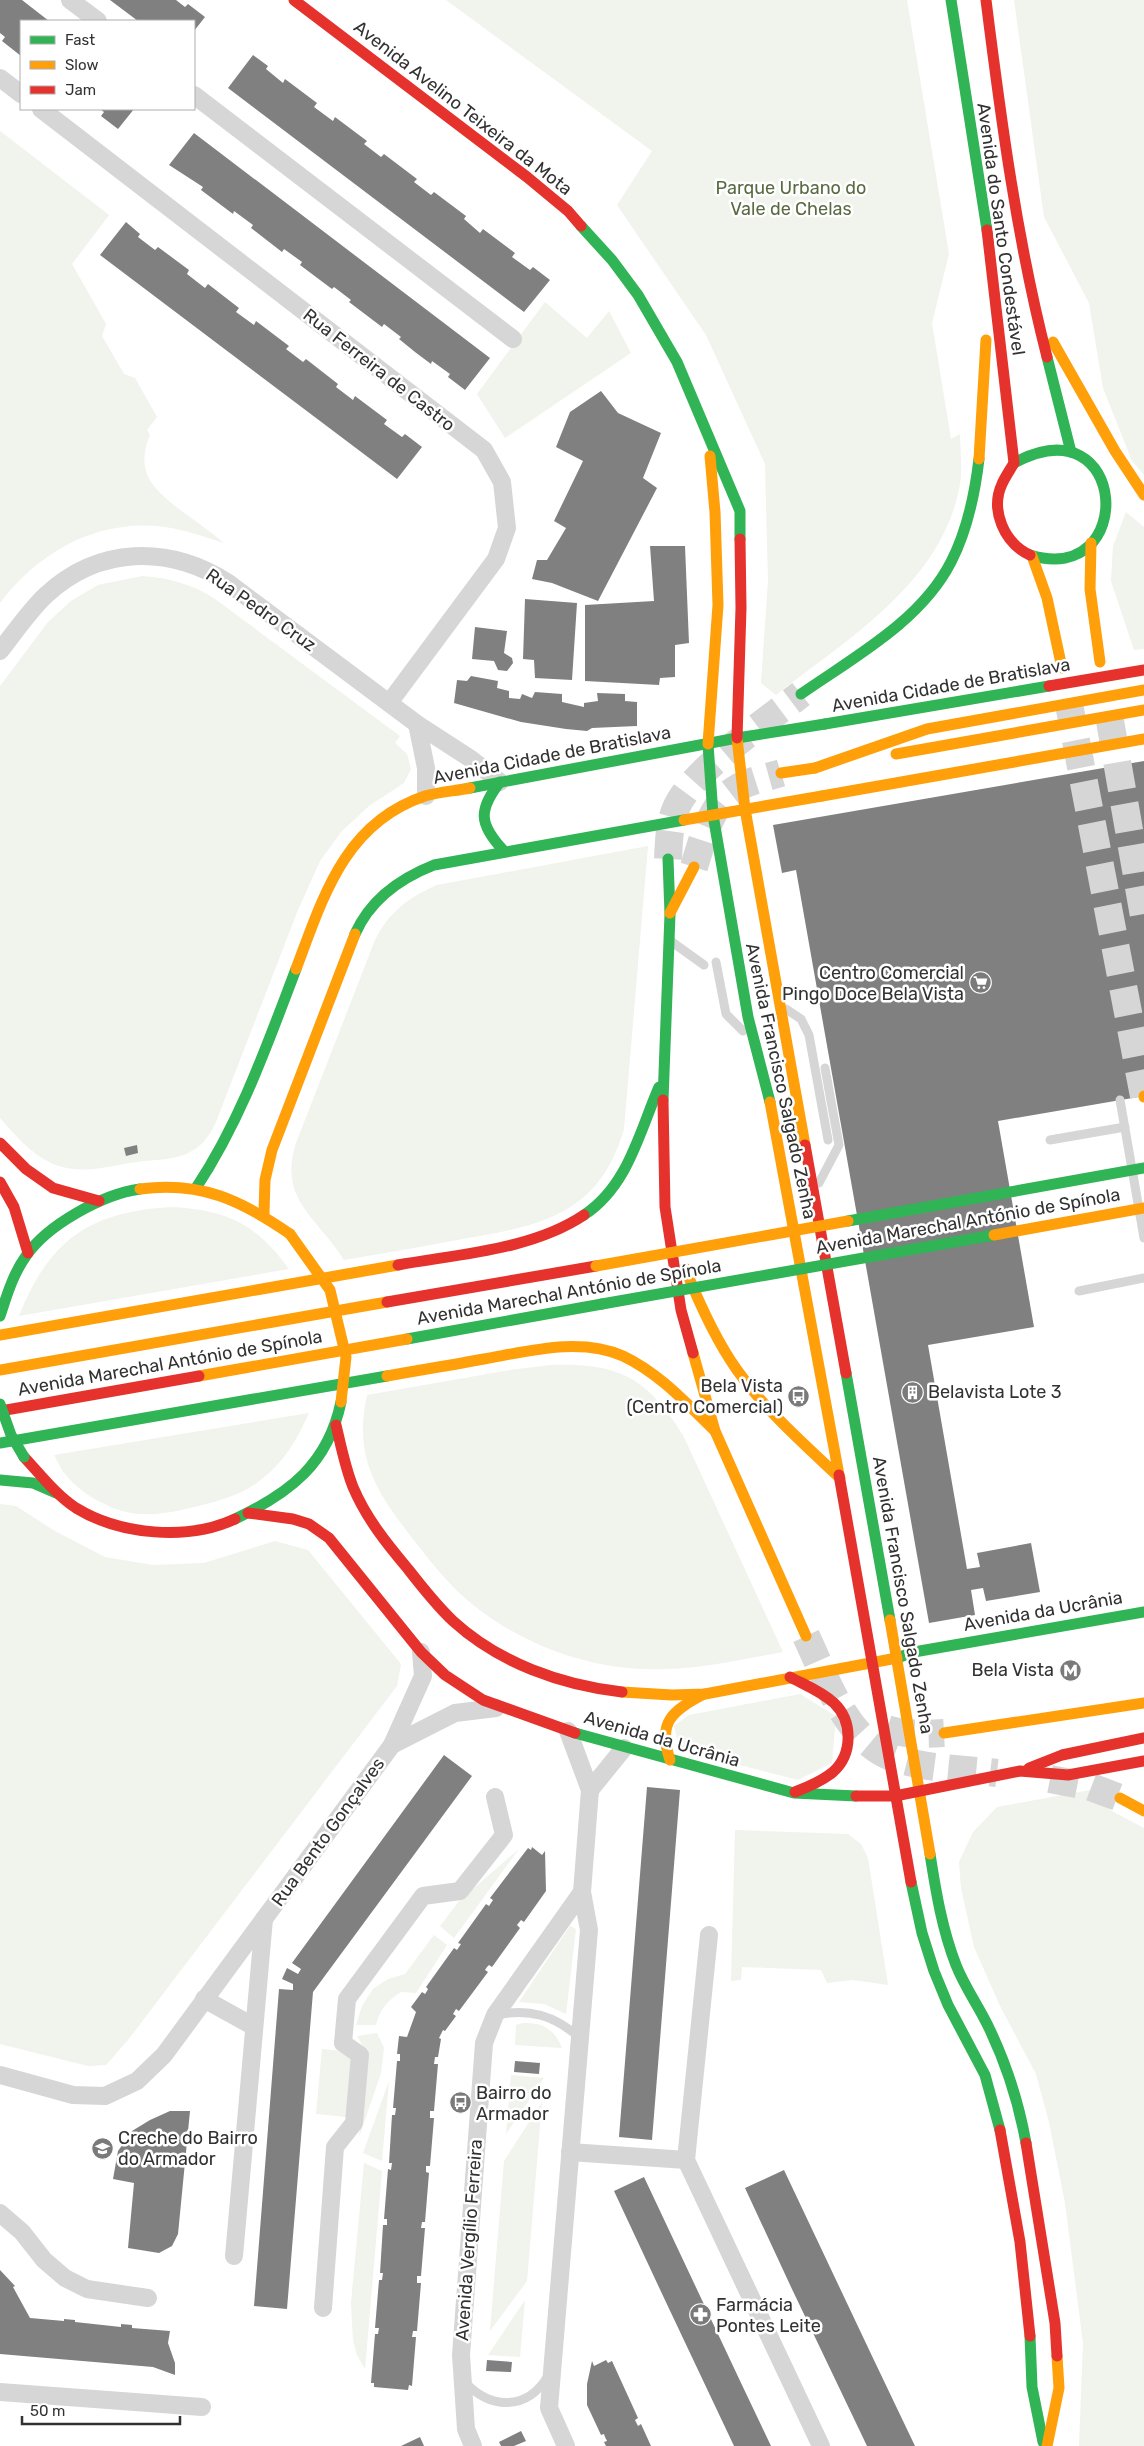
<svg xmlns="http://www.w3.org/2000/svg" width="1144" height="2446" viewBox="0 0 1144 2446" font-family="Rubik,sans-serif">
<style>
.green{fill:#f1f3ed}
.building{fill:#808080}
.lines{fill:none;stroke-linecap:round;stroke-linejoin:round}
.highway-tunnel{stroke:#d6d6d6;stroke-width:28;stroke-dasharray:28 14;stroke-linecap:butt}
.lane{stroke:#d6d6d6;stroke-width:9}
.street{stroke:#d6d6d6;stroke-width:18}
.fast{stroke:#30b455;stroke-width:11}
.slow{stroke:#ff9f0a;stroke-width:11}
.jam{stroke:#e5322d;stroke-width:11}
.fast-bridge{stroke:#30b455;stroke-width:11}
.slow-bridge{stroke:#ff9f0a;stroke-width:11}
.jam-bridge{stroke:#e5322d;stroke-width:11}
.labels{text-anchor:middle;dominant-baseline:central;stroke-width:5;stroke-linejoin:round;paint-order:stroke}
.street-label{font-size:18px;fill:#323232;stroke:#fff}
.park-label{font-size:18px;fill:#596b41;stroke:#fff}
.poi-label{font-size:18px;fill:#323232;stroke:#fff;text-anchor:start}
</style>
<rect width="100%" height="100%" fill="#fff"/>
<g class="green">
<path d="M446 0H907L949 254 932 323 951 439 960 434C960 448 962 463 961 477 948 579 850 637 776 695L761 683 768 581 765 464 706 335 617 205 652 151Z"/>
<path d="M1014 0H1144V475L1132 461 1103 388 1089 303 1044 217Z"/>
<path d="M0 131 109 215 72 264 106 324 102 336 124 374 135 378 157 417 147 430 150 435C134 473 154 490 183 512 197 522 211 532 224 543 205 537 186 530 165 527 99 518 39 551 0 603Z"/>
<path d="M545 302 587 338 609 311 631 353 505 438 477 394Z"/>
<path d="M1126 512 1144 527V649L1134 650 1111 581 1113 546Z"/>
<path d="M142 576C170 578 192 584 215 599L400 736 395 743 407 754 411 769 404 783 369 806 342 831 320 861 298 910 216 1122C211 1133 204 1144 192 1151 175 1161 156 1159 137 1162 106 1166 81 1176 51 1163 30 1153 15 1135 0 1118V686L48 622 71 601 98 585Z"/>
<path d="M648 846 624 1129C598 1218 537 1226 457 1240 419 1247 381 1254 344 1260 317 1217 278 1200 296 1143L375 940C389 912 409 897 437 885Z"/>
<path d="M174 1207C229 1211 256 1224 289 1269L19 1316C50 1238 91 1211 174 1207Z"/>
<path d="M550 1365C618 1363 646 1376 683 1435L783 1652C744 1659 706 1668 666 1669 589 1673 508 1641 453 1587 437 1570 423 1552 409 1534 374 1488 354 1455 367 1395L510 1370Z"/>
<path d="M309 1413C297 1440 283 1464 258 1482 242 1494 222 1500 202 1505 182 1510 163 1515 142 1514 116 1514 82 1495 66 1475 61 1470 58 1462 54 1455Z"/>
<path d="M0 1504 16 1506 55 1531 105 1557 153 1565 204 1563 275 1541 308 1550 401 1664 397 1686 128 2040 106 2065 88 2066 0 2044Z"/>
<path d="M800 1694 836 1716 832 1763 798 1780 686 1751 679 1747 674 1726 689 1715Z"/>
<path d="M1107 1787 1117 1790 1108 1809 1144 1828V2446H1079L1083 2343 1065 2203 1049 2122 1036 2074 1000 2006 974 1947 961 1888 959 1862 973 1832 997 1807Z"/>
<path d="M735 1830 848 1834 861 1844 868 1858 888 1985 853 1980 827 1983 821 1970 742 1967 741 1980 731 1981Z"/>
<path d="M519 1849 454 1938 440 1926 460 1900Z"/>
<path d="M570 1926 576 1929 566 2014 544 2004 519 2002Z"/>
<path d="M434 1935 447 1945 416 1993 401 1992C387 2001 380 2009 376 2025H356L362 2006 373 1989 388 1979 405 1974Z"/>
<path d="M523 2023C543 2022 555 2030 562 2048L515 2045 516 2025Z"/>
<path d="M377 2033 384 2048 381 2073 359 2137 368 2055 357 2036Z"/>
<path d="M322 2049 352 2052 346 2117 316 2114Z"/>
<path d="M511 2075 544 2078 506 2134Z"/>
<path d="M389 2081 382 2161 363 2153Z"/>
<path d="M542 2102 527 2281 490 2331 504 2161Z"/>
<path d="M364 2163 382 2171 365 2369 357 2355 353 2340 351 2303Z"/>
<path d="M525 2300 520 2357 488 2355Z"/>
</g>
<g class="building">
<path d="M0 0H22L49 21H21V56L2 41 5 37 0 33Z"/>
<path d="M110 0H176L185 7 188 4 205 17 194 31V21H138Z"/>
<path d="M253 55 268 66 266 69 283 83 285 79 317 103 314 107 333 121 335 117 367 141 364 144 381 157 384 154 417 179 414 182 431 195 434 192 466 216 464 219 480 233 483 229 515 253 512 257 530 270 533 267 550 280 524 312 228 88Z"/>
<path d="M100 109H134L118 129 101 116 104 112Z"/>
<path d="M194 133 490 358 465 390 448 377 450 374 432 361 431 364 415 352 399 339 401 337 384 324 382 327 349 302 351 300 334 287 332 289 300 265 302 262 284 249 282 252 251 228 253 225 234 211 233 214 201 190 203 187 169 165Z"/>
<path d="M126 222 140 234 138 237 155 250 158 247 189 270 187 274 205 288 208 284 239 308 236 312 254 325 256 321 289 346 286 349 303 362 306 359 338 384 336 387 353 400 355 396 387 420 384 424 402 437 405 434 422 447 397 479 100 255Z"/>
<path d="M601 391 618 413 661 433 643 478 657 488 598 601 552 583 532 579 537 560H547L566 528 554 521 583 461 556 447 570 412Z"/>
<path d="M650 546H685L689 643 675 645V677L660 678 659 685 585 681V605L654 601Z"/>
<path d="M525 599 577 603 572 680 535 678 534 660 523 659Z"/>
<path d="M475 627 507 631 504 653 512 658 513 663 507 671 498 670 494 661 472 659Z"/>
<path d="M471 676 498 681 497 688 509 691V698L520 699 522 694 532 698 535 692 562 694V702L584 707V703L598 701 597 693 625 694V701L637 702V726L592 728 587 731 566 729 521 722 454 703 457 680 467 681Z"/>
<path d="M1144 761V1096L998 1121 1034 1327 928 1345 967 1569 980 1567 977 1553 1031 1543 1040 1592 986 1601 983 1588 971 1590 975 1615 929 1623 796 870 782 873 773 825Z"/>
<path d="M137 1145 138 1153 126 1156 124 1148Z"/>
<path d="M444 1755 472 1776 313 1992 287 2309 254 2306 279 1989 293 1990V1984L282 1979 287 1968 298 1974 301 1969 292 1963Z"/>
<path d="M647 1787 680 1790 652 2140 619 2137Z"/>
<path d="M532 1847 542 1855 545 1851 546 1891 524 1922 521 1920 517 1925 520 1928 492 1967 489 1965 487 1967 485 1970 488 1972 459 2011 456 2009 453 2014 456 2016 445 2031 443 2030 439 2038 441 2039 438 2057H435L434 2064H438L434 2111H430V2118H434L430 2166H426V2172L429 2173 425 2222H422L421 2228H425L421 2276H417V2283H421L417 2331H413L412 2337H416L412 2386 409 2385 408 2390 374 2387V2383H371L375 2334H378L379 2328H375L379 2280H382L383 2273H380L383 2225H387V2219H384L388 2169 391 2170 392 2163H389L392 2115H395L396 2108H393L397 2061H400V2054H397L399 2036 407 2037 416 2012 411 2007 422 1992 425 1994 427 1991 428 1989 426 1987 454 1948 457 1950 461 1944 458 1943 486 1904 489 1906 493 1900 490 1898 528 1848 531 1850Z"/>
<path d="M515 2061 540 2063 539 2074 514 2072Z"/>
<path d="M170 2111H190L178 2234 172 2246 159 2253 128 2248 134 2183 113 2179 118 2151 132 2131 150 2120Z"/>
<path d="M784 2170 872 2356 915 2446H867L791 2287 745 2188Z"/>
<path d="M644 2177 742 2385 771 2446H734L664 2298 614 2191Z"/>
<path d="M0 2270 15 2286 13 2287 30 2318 64 2321V2319L75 2320V2322L121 2327V2324L132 2325V2328L170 2331 168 2343 175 2363V2375L153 2367 0 2354Z"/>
<path d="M487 2360 512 2362 511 2372 486 2371Z"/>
<path d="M606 2360 608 2363 612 2361 638 2418 635 2420 638 2426 641 2424 651 2446H606L604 2442 607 2441 605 2437 604 2434 601 2435 587 2405V2384L592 2361 594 2366Z"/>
<path d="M521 2431 526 2441 514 2446H501L499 2442Z"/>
<path d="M420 2437 424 2446H401Z"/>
</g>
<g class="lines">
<g class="highway-tunnel">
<path d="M1068 699 1144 1096"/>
<path d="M1110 721 1144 916"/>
<path d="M668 859C669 841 669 823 677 806 694 769 767 721 801 694"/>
<path d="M694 867C702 842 710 805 734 790 748 781 765 778 781 773"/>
<path d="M806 1636C826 1678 846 1741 894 1758 926 1769 964 1769 997 1773"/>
<path d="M887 1729C905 1735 925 1734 944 1733"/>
<path d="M1050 1779 1091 1787 1120 1798"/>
</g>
<g class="lane">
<path d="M672 942 704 965"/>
<path d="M716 962 726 1014 743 1031"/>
<path d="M786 1009 801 1019 809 1035 828 1140"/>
<path d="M1120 1100 1144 1238"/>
<path d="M1050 1140 1125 1127"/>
<path d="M819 1183 839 1145 825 1068"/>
<path d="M1079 1291 1144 1278"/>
<path d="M496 2015C529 2008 554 2015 580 2038"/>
<path d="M464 2381C490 2410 527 2411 548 2376"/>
</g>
<g class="street">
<path d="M70 0 98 21"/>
<path d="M0 78 21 94"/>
<path d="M194 95 513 339"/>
<path d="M41 109 484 450 502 482 507 528 496 559 389 703"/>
<path d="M0 651C15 632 29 611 46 595 99 546 168 545 227 582L417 724 471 759 500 782"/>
<path d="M417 724 426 768V796"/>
<path d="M392 1745 455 1713 496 1708"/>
<path d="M590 1790 624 1748"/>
<path d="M709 1935 686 2160 821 2446"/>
<path d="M204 1999 253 2026"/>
<path d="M0 2075 73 2095 105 2096 137 2081 164 2055 392 1745 423 1676 421 1652"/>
<path d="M570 2152 686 2160"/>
<path d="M0 2213 22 2232 44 2260 65 2278 87 2289 148 2298"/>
<path d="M234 2256 264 1919"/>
<path d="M323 2308 335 2147 354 2123 360 2055 343 2043 347 1999 423 1896 460 1891 504 1835 495 1797"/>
<path d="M0 2392 202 2407"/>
<path d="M473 2446 466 2429 461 2355 484 2043 495 2015 582 1892"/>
<path d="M566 2446 549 2408 589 1930 582 1892 590 1790 568 1731"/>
</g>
<g class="fast">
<path d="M951 0 987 230"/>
<path d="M581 226 612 260 638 295 677 362 740 511V539"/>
<path d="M1047 357 1071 452"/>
<path d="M1014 463C1129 401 1138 588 1030 555"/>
<path d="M801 694C854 657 921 621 951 562 967 531 975 493 979 459"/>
<path d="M708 744 713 815 748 1017 770 1102"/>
<path d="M500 782C478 810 479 824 503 850"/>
<path d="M470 788 737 738 825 724"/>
<path d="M355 934C370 900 401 878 434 865L684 820"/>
<path d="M663 1100 670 914 668 859"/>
<path d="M196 1188C241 1120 267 1045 296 969"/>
<path d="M584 1215C628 1186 639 1133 659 1087"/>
<path d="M0 1316C7 1295 13 1274 26 1256 47 1225 103 1194 140 1189"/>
<path d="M407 1339 602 1304"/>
<path d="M846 1373 890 1620"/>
<path d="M0 1443 387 1376"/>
<path d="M0 1480 33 1483 56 1493"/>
<path d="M235 1519C290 1493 328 1464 341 1402"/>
<path d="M897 1658 914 1652 1144 1612"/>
<path d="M575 1733 794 1793 856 1796"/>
<path d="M930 1854C936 1892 942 1929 956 1965 965 1988 980 2008 990 2030 1007 2066 1019 2104 1026 2143"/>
<path d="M911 1882 922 1933 934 1971 948 2005 985 2075 1000 2130"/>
<path d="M1030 2336 1032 2387 1043 2442"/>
</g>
<g class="slow">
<path d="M1053 342 1115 451 1144 495"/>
<path d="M979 459 986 340"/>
<path d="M1091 543 1090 589 1100 662"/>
<path d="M1032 556 1047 598 1062 668"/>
<path d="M737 738 745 809 805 1145"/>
<path d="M708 744 718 605 715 512 710 456"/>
<path d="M781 773 815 768"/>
<path d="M684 820 822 796"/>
<path d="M670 913 694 867"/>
<path d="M296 969C323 898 344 823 425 796 439 792 455 791 470 788"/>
<path d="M1144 1096V1097"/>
<path d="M770 1102 839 1475"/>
<path d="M140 1189C201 1181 241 1200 290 1234"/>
<path d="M264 1213 265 1180 272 1150 355 934"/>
<path d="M685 1268C699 1303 715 1339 737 1370 766 1411 804 1444 840 1478"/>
<path d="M0 1335 398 1265"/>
<path d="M693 1353 715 1431 806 1636"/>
<path d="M0 1370 387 1302"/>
<path d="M199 1376 407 1339"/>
<path d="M387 1376C420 1370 452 1365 484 1359 529 1351 580 1337 623 1356 659 1373 686 1403 714 1430"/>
<path d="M890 1620 930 1854"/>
<path d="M622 1692 672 1695 705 1694 897 1658"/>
<path d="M944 1733 1144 1703"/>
<path d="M670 1760C657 1722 672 1711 704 1694"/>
<path d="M1120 1798 1144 1811"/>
<path d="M1047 2446 1059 2388 1057 2356"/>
</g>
<g class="jam">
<path d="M294 0 527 177 568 211 581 226"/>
<path d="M986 0C1001 120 1017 240 1047 357"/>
<path d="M987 230 1014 463C1010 470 1005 477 1002 484 990 510 1004 543 1030 555"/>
<path d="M737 738 741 608 740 539"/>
<path d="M663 1100 665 1207 681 1310 693 1353"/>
<path d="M0 1143 26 1169 53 1188 99 1201"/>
<path d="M805 1145 846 1373"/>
<path d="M0 1182 14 1207 28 1253"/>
<path d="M398 1265C458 1254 532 1250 584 1215"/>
<path d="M387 1302 596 1266"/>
<path d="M0 1411 199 1376"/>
<path d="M336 1425C341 1446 345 1467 353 1487 366 1518 387 1544 408 1569 422 1587 436 1605 453 1621 499 1663 561 1685 622 1692"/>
<path d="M24 1457C40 1474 56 1495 76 1508 120 1535 188 1541 235 1519"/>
<path d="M839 1475 911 1882"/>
<path d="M248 1513 293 1519 309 1524 329 1538 421 1652 445 1675 483 1700 575 1733"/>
<path d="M790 1677C805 1685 821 1691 834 1703 853 1721 853 1754 833 1772 822 1781 808 1787 795 1792"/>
<path d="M1029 1768 1062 1755 1144 1738"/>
<path d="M856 1796H895L1020 1771 1068 1775 1144 1761"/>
<path d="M1000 2130 1020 2242 1030 2336"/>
<path d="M1026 2143 1055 2323 1057 2356"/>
</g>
<g class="fast-bridge">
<path d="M825 724 1049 686"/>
<path d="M848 1221 1144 1168"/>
<path d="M602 1304 994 1235"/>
<path d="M0 1404 11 1435 24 1457"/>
</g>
<g class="slow-bridge">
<path d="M896 754 1144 710"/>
<path d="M815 768 927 729 1144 690"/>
<path d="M822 796 1144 739"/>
<path d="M290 1234 330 1290 346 1357 341 1402"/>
<path d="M994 1235 1144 1208"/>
<path d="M596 1266 848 1221"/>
</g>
<path class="jam-bridge" d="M1049 686 1144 670"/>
</g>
<defs>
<symbol id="supermarket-disc" viewBox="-11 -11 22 22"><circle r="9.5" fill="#7a7a7a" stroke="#fff"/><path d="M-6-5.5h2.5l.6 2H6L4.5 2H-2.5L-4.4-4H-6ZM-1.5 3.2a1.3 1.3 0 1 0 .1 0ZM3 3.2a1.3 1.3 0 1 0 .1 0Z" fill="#fff"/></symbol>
<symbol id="building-disc" viewBox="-11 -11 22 22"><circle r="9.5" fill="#7a7a7a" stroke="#fff"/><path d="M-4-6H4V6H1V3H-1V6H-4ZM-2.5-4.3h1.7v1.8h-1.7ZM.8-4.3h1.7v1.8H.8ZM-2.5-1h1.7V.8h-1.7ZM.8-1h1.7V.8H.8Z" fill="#fff"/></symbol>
<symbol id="bus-disc" viewBox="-11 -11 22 22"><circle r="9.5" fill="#7a7a7a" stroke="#fff"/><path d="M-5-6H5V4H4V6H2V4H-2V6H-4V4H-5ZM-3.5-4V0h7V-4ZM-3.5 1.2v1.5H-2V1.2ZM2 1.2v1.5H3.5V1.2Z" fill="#fff"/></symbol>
<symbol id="metro-disc" viewBox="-11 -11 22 22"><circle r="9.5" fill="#7a7a7a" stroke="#fff"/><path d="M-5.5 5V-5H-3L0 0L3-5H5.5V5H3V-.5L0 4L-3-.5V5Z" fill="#fff"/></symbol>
<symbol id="school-disc" viewBox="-11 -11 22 22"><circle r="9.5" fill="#7a7a7a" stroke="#fff"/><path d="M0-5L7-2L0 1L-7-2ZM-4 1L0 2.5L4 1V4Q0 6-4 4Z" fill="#fff"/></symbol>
<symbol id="pharmacy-disc" viewBox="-11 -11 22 22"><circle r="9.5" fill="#7a7a7a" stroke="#fff"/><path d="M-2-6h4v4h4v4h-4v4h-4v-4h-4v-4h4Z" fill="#fff"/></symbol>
</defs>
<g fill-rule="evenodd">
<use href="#supermarket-disc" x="968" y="970" width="25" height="25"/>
<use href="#building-disc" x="900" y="1380" width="25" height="25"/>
<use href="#bus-disc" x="786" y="1384" width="25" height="25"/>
<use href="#metro-disc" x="1058" y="1658" width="25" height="25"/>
<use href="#bus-disc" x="448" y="2090" width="25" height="25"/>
<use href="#school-disc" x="90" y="2136" width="25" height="25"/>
<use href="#pharmacy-disc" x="688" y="2302" width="25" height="25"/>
</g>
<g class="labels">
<g class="street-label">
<text transform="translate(463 108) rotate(38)">Avenida Avelino Teixeira da Mota</text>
<text transform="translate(1001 229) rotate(82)">Avenida do Santo Condestável</text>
<text transform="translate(379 370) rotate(38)">Rua Ferreira de Castro</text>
<text transform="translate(261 610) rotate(35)">Rua Pedro Cruz</text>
<text transform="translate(951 685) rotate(-10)">Avenida Cidade de Bratislava</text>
<text transform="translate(552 755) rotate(-11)">Avenida Cidade de Bratislava</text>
<text transform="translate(781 1081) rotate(78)">Avenida Francisco Salgado Zenha</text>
<text transform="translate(968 1221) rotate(-10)">Avenida Marechal António de Spínola</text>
<text transform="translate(569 1292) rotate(-10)">Avenida Marechal António de Spínola</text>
<text transform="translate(170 1363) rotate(-10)">Avenida Marechal António de Spínola</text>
<text transform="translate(903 1595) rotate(80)">Avenida Francisco Salgado Zenha</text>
<text transform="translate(1043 1611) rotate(-10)">Avenida da Ucrânia</text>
<text transform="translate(662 1739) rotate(16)">Avenida da Ucrânia</text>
<text transform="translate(328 1832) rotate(-54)">Rua Bento Gonçalves</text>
<text transform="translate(469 2240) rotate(-86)">Avenida Vergílio Ferreira</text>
</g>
<g class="park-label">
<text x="791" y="188">Parque Urbano do<tspan x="791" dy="21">Vale de Chelas</tspan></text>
</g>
<g class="poi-label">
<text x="964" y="973" text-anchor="end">Centro Comercial<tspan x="964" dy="21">Pingo Doce Bela Vista</tspan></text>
<text x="783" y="1386" text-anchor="end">Bela Vista<tspan x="783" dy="21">(Centro Comercial)</tspan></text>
<text x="928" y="1392">Belavista Lote 3</text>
<text x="1054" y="1670" text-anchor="end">Bela Vista</text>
<text x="476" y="2093">Bairro do<tspan x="476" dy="21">Armador</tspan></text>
<text x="118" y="2138">Creche do Bairro<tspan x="118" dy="21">do Armador</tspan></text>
<text x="716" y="2305">Farmácia<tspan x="716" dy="21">Pontes Leite</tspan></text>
</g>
</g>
<rect x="20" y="20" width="175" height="90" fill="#ffffff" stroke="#adadad"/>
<rect x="30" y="36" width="25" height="8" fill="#30b455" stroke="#adadad"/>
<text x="65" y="45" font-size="15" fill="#323232">Fast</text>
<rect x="30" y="61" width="25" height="8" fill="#ff9f0a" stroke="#adadad"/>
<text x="65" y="70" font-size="15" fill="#323232">Slow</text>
<rect x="30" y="86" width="25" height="8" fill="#e5322d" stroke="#adadad"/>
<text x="65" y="95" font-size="15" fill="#323232">Jam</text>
<path d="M22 2416v8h158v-8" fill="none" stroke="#323232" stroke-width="2.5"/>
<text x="30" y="2416" font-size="15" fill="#323232" stroke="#ffffff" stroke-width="4" paint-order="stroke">50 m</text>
</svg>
